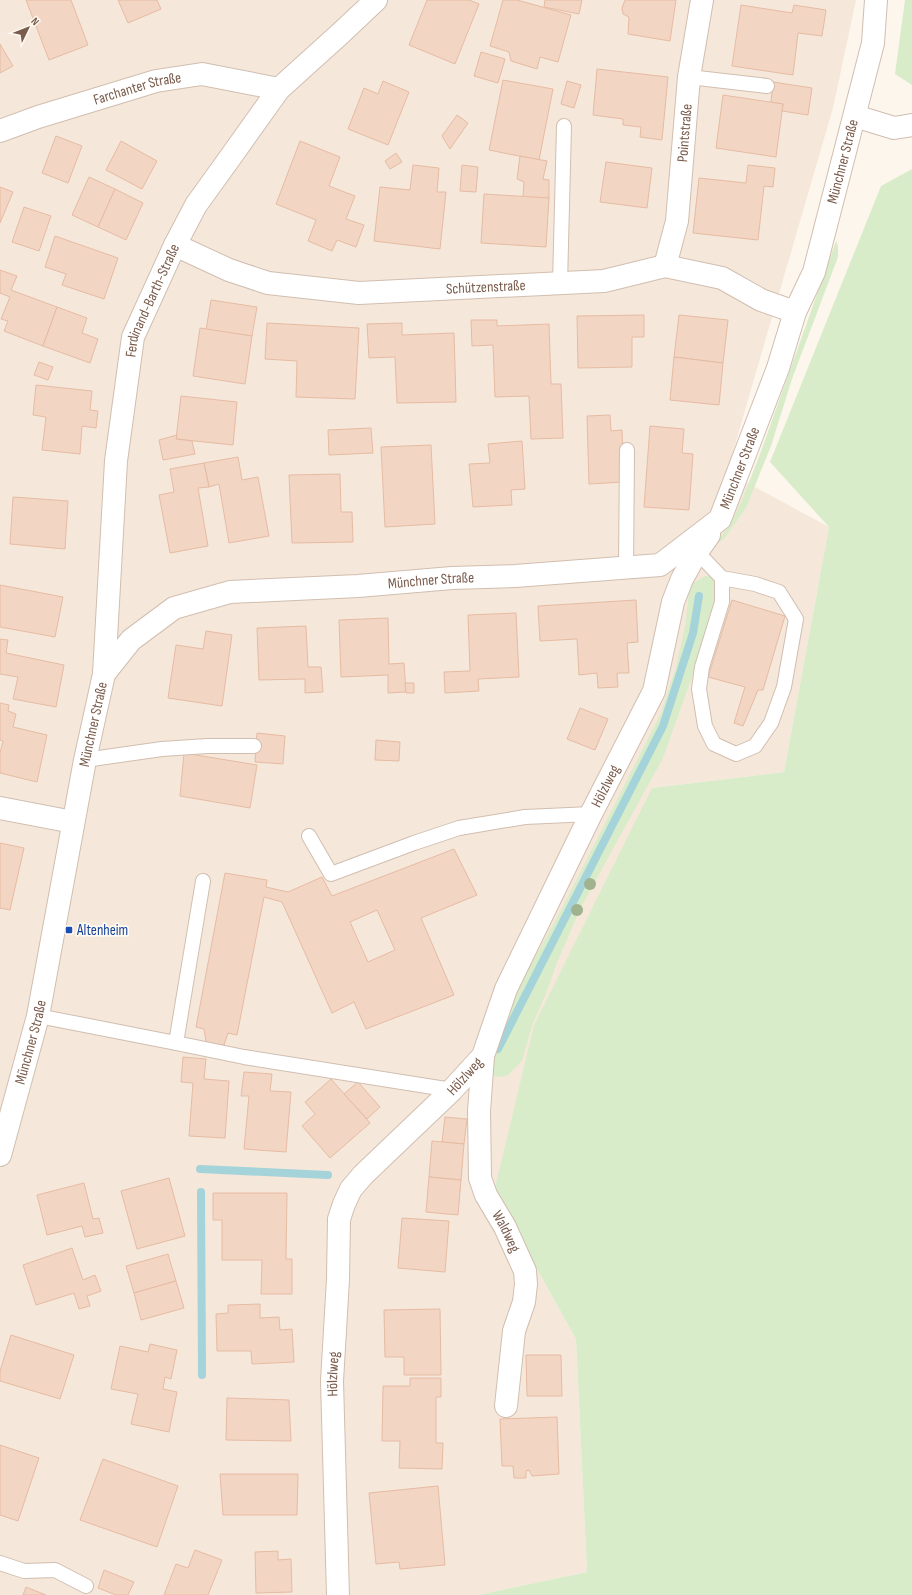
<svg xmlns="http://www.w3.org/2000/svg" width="912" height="1595" viewBox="0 0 912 1595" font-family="'Sofia Sans Condensed',sans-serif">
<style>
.residential{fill:#f5e8da}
.green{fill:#d8ecc9}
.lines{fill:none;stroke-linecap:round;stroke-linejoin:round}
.stream{stroke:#a5d3da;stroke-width:8}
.building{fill:#f3d5c3;stroke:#e6bba3;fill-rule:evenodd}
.service-casing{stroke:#d1beb0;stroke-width:16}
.minor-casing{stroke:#d1beb0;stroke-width:24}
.service{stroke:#fff;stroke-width:14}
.minor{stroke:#fff;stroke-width:22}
.tree{fill:#a0b28e}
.transit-dot{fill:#1a4fb4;stroke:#fffaf3;stroke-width:1.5}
.labels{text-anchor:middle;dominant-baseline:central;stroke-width:3.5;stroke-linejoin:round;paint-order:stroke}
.street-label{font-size:15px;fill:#7a5c4d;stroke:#fffaf3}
.transit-label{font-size:15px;fill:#164399;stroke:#fffaf3;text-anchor:start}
</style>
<rect width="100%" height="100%" fill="#fdf6ec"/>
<path class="residential" d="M0 0H856L833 108 727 472 829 527 784 772 652 788 494 1192 576 1339 587 1572 478 1595H0Z"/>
<g class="green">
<path d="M905 0H912V85L895 74Z"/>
<path d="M912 169V1595H478L587 1572 576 1339 494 1192 534 1025 652 788 784 772 829 527 770 462 881 186Z"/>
<path d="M836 241 838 246V257L792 379 771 446 746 508 724 539 712 547 730 525 742 500 760 454Z"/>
<path d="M705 576H716L718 588 715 605 697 663 663 758 580 909 556 965 546 994 533 1023 522 1061 508 1075 502 1077 491 1076 486 1071 506 1010 560 912 661 713 676 667 685 627 690 585Z"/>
</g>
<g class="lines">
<g class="stream">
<path d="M498 1049 663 726 693 633 699 596"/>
<path d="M200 1169 328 1175"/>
<path d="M201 1192 202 1375"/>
</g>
</g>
<g class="building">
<path d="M26 0H71L88 45 49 60Z"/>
<path d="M118 0H157L161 9 128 23Z"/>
<path d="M427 0H469L479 4 455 64 409 45Z"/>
<path d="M503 0H517L571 15 558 62 540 57 537 69 511 61 509 52 490 46Z"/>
<path d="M545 0H582L579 14 544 7Z"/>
<path d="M625 0H676L670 41 628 34 629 17 623 14 622 8Z"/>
<path d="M741 5 792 13 794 5 826 10 822 36 798 33 793 75 732 66Z"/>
<path d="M0 44 13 66 0 73Z"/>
<path d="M481 52 505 59 498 83 474 76Z"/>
<path d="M597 69 668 77 662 140 640 137 641 127 623 125V119L593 115Z"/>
<path d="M503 80 553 89 539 160 489 150Z"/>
<path d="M383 81 409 92 388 145 348 129 364 88 378 94Z"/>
<path d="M567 81 581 85 574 108 561 104Z"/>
<path d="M773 82 812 88 808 115 782 111 783 104 771 102Z"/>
<path d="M723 95 783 104 776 157 716 148Z"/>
<path d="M457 115 468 123 450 149 442 136Z"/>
<path d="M56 136 82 146 68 183 42 173Z"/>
<path d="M121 141 157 161 142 189 106 170Z"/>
<path d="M300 141 340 157 329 186 355 196 346 219 364 225 356 247 337 240 332 251 308 241 316 220 276 204Z"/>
<path d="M396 153 402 162 390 169 385 161Z"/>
<path d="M520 156 547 161 543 179 549 180V198L523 197 524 182 517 179Z"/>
<path d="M606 162 652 168 647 208 600 202Z"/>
<path d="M413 165 439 168 437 192H446L440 249 374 241 380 187 410 190Z"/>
<path d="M462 165 478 167 476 192 460 191Z"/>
<path d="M748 165 775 168 773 187 764 186 758 240 693 233 699 178 746 183Z"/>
<path d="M89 177 115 189 98 227 72 215Z"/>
<path d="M0 187 13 192 0 223Z"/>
<path d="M115 189 143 203 126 240 98 227Z"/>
<path d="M484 194 549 198 546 247 481 243Z"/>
<path d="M24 207 51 216 39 251 12 242Z"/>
<path d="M55 236 118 258 104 299 62 285 66 274 45 267Z"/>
<path d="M0 270 17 276 11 290 57 307 43 346 4 331 8 321 1 319 10 297 0 293Z"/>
<path d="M211 300 257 307 252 336 206 330Z"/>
<path d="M57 307 87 318 82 333 98 339 90 363 43 346Z"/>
<path d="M644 315V337H632V367L578 368 577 316Z"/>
<path d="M679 315 728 320 723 363 674 357Z"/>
<path d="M471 320H497V326L549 324 551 384H561L563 438 531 439 529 396 495 397 493 345 472 346Z"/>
<path d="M267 323 359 328 355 399 296 397 297 361 265 359Z"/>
<path d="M402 323V335L454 333 456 402 397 403 395 357 369 358 367 324Z"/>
<path d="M200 328 252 336 245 384 193 376Z"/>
<path d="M674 357 723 363 719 405 670 400Z"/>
<path d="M39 362 53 367 48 380 34 375Z"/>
<path d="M36 385 92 391 90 410 98 411 96 428 82 426 80 454 42 450 46 417 33 415Z"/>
<path d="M181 396 237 402 233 445 176 439Z"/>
<path d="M610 415 611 431 622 430 624 482 589 484 587 416Z"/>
<path d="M650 426 684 429 682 453 693 454 689 510 644 507Z"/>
<path d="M371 428 373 453 329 455 328 430Z"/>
<path d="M177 435 176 439 192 441 195 454 163 460 159 440Z"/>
<path d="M522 441 525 489 511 490 512 505 473 507 469 464 490 463 488 444Z"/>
<path d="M431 445 435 524 385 527 381 447Z"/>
<path d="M238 457 242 480 258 477 269 536 229 543 219 484 209 487 204 463Z"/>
<path d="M204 463 209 487 198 488 208 546 170 553 159 495 174 492 170 469Z"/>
<path d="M340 474 341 512H352L353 542 292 543 289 475Z"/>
<path d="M13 497 68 501 65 549 10 544Z"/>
<path d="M0 585 63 597 55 637 0 627Z"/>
<path d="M636 600 638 642 627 643 629 673H617L618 687 598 688 597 673 579 675 577 639 540 641 538 606Z"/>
<path d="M732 600 785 616 763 690H758L743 726 734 723 745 687 708 677Z"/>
<path d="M516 613 519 677 478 679 479 691 445 693 444 672 470 671 468 615Z"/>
<path d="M388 618 389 664 404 663 406 692 388 693V675L341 677 339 620Z"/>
<path d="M306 626 308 667H321L323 692 305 693V679L259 680 257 628Z"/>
<path d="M206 631 232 635 222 706 168 698 176 645 203 649Z"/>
<path d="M0 639 8 640 6 653 64 665 56 707 13 699 18 677 0 674Z"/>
<path d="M405 683H414V693H406Z"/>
<path d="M0 703 9 705 8 711 16 714 13 727 47 735 37 782 0 773V753L3 741 0 740Z"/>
<path d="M580 708 608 719 595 750 567 739Z"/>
<path d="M257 733 285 736 283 764 255 762Z"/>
<path d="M376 740 400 742 399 761 375 760Z"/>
<path d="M184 753 257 765 250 808 180 796Z"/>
<path d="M0 843 24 848 10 910 0 908Z"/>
<path d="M454 849 477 895 421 918 454 995 366 1029 354 1002 332 1013 282 902 264 897 237 1035 228 1033 224 1045 214 1047 206 1041 204 1029 196 1027 225 873 267 880 266 887 288 892 322 877 332 896ZM377 910 395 950 368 962 350 922Z"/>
<path d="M183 1057 206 1059 204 1079 229 1081 225 1138 189 1136 193 1083 181 1082Z"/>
<path d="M244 1072 272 1074 270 1091 291 1092 286 1152 244 1149 249 1096H241Z"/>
<path d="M331 1079 370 1123 330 1158 302 1126 315 1114 305 1102Z"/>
<path d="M358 1082 380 1107 367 1119 344 1094Z"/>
<path d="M445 1117 467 1119 464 1144 442 1142Z"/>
<path d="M432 1141 464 1144 461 1180 429 1177Z"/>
<path d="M429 1177 461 1180 458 1215 426 1212Z"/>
<path d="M169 1178 185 1236 137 1249 121 1191Z"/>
<path d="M84 1183 93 1219 99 1218 103 1233 85 1237 82 1226 47 1235 37 1195Z"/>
<path d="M213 1193H287L286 1259H292V1294H261L262 1260H222V1220H213Z"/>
<path d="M402 1218 449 1221 445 1272 398 1268Z"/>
<path d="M72 1248 83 1280 95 1275 101 1291 87 1296 90 1306 79 1309 74 1293 36 1305 23 1265Z"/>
<path d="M168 1254 176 1281 134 1293 126 1266Z"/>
<path d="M176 1281 184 1308 141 1320 134 1293Z"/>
<path d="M260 1304V1318L279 1317 280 1330 292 1329 294 1362 252 1364 251 1351H217L216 1314 228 1313V1305Z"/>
<path d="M440 1309 441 1375H404V1357H385L384 1310Z"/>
<path d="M11 1335 74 1355 60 1399 0 1381V1371Z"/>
<path d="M150 1344 177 1350 171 1379 165 1377 163 1389 177 1392 169 1432 131 1424 138 1394 111 1389 120 1346 148 1352Z"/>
<path d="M526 1355H561L562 1396H527Z"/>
<path d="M410 1378H441V1397H436V1443H443L442 1469 399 1468 400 1441H382L383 1386H410Z"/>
<path d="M227 1398 289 1400 291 1441 226 1440Z"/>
<path d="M557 1417 559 1474 532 1476 529 1470 526 1471V1478H514L513 1466H502L500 1419Z"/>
<path d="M0 1445 39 1458 18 1521 0 1515Z"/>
<path d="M103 1459 178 1486 157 1547 80 1520Z"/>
<path d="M220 1474H298L297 1515H223Z"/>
<path d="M438 1486 445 1565 400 1569 399 1562 376 1564 369 1493Z"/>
<path d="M195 1550 222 1560 208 1595H164L176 1564 188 1568Z"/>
<path d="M278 1551V1560L291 1559 292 1592 256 1593 255 1552Z"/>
<path d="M104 1570 134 1582 128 1595H116L98 1588Z"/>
<path d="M26 1587 46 1595H23Z"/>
</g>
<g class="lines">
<defs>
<g id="service">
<path d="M689 77 767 86"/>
<path d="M560 284 564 126"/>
<path d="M697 552 722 578 755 584 779 592 796 619 784 687 771 723 755 746 736 754 714 744 705 726 699 689 702 667 722 602V578"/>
<path d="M626 568 627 450"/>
<path d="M85 760 162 749 207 746H254"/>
<path d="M309 836 331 874 414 843 459 828 525 817 591 814"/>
<path d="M38 1016 176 1043 203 881"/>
<path d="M176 1043 244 1057 452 1090"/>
<path d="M0 1563 24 1571 55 1570 86 1586"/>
</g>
<g id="minor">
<path d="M855 116 894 128 912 125"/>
<path id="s1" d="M0 131 38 117 156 81 202 74 279 89"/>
<path id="s2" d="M175 245 229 270 268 283 359 293 604 281 665 266 722 278 761 300 795 312"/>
<path id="s3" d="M665 266 677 221 689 77 702 0"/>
<path id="s4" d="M104 674 116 461 133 337 175 245 196 205 232 155 279 89 341 33 376 0"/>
<path d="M0 808 73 822"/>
<path id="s5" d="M483 1056 479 1111 480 1178 486 1195 505 1227 525 1271 526 1284 524 1302 514 1331 506 1406"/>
<path id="s6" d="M0 1155 38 1016 85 760 104 674 131 640 174 608 230 592 358 586 452 578 515 576 660 565 720 519 778 368 795 312 814 272 873 43 876 0"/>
<path id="s7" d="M338 1595 332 1381 338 1279 339 1219 344 1204 351 1189 363 1175 452 1090 483 1056 506 989 591 814 654 691 673 602 682 579 697 552 709 535"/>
</g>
</defs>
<use href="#service" class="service-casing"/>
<use href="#minor" class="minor-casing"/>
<use href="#service" class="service"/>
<use href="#minor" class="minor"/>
</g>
<g class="tree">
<circle cx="590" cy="884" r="6"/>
<circle cx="577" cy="910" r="6"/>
</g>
<rect class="transit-dot" x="65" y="926" width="8" height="8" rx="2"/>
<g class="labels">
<g class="street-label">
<text stroke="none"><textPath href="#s1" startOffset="144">Farchanter Straße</textPath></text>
<text stroke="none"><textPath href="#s3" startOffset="135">Pointstraße</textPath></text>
<text stroke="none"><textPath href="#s6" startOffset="1533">Münchner Straße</textPath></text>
<text stroke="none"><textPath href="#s2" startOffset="319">Schützenstraße</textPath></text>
<text stroke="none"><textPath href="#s4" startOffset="379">Ferdinand-Barth-Straße</textPath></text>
<text stroke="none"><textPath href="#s6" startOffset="1209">Münchner Straße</textPath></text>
<text stroke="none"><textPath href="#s6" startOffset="849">Münchner Straße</textPath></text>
<text stroke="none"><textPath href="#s6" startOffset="441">Münchner Straße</textPath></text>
<text stroke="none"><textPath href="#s7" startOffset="893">Hölzlweg</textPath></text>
<text stroke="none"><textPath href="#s6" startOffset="117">Münchner Straße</textPath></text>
<text stroke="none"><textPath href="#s7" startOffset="569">Hölzlweg</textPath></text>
<text stroke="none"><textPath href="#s5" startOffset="182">Waldweg</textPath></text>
<text stroke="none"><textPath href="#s7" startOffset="221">Hölzlweg</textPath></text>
</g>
<g class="transit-label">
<text x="77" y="930">Altenheim</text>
</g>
</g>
<g transform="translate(28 28) rotate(47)" stroke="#fffaf3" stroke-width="3" paint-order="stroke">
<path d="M0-3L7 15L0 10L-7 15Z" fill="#7a5c4d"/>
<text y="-6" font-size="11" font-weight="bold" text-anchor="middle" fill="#7a5c4d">N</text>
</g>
</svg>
